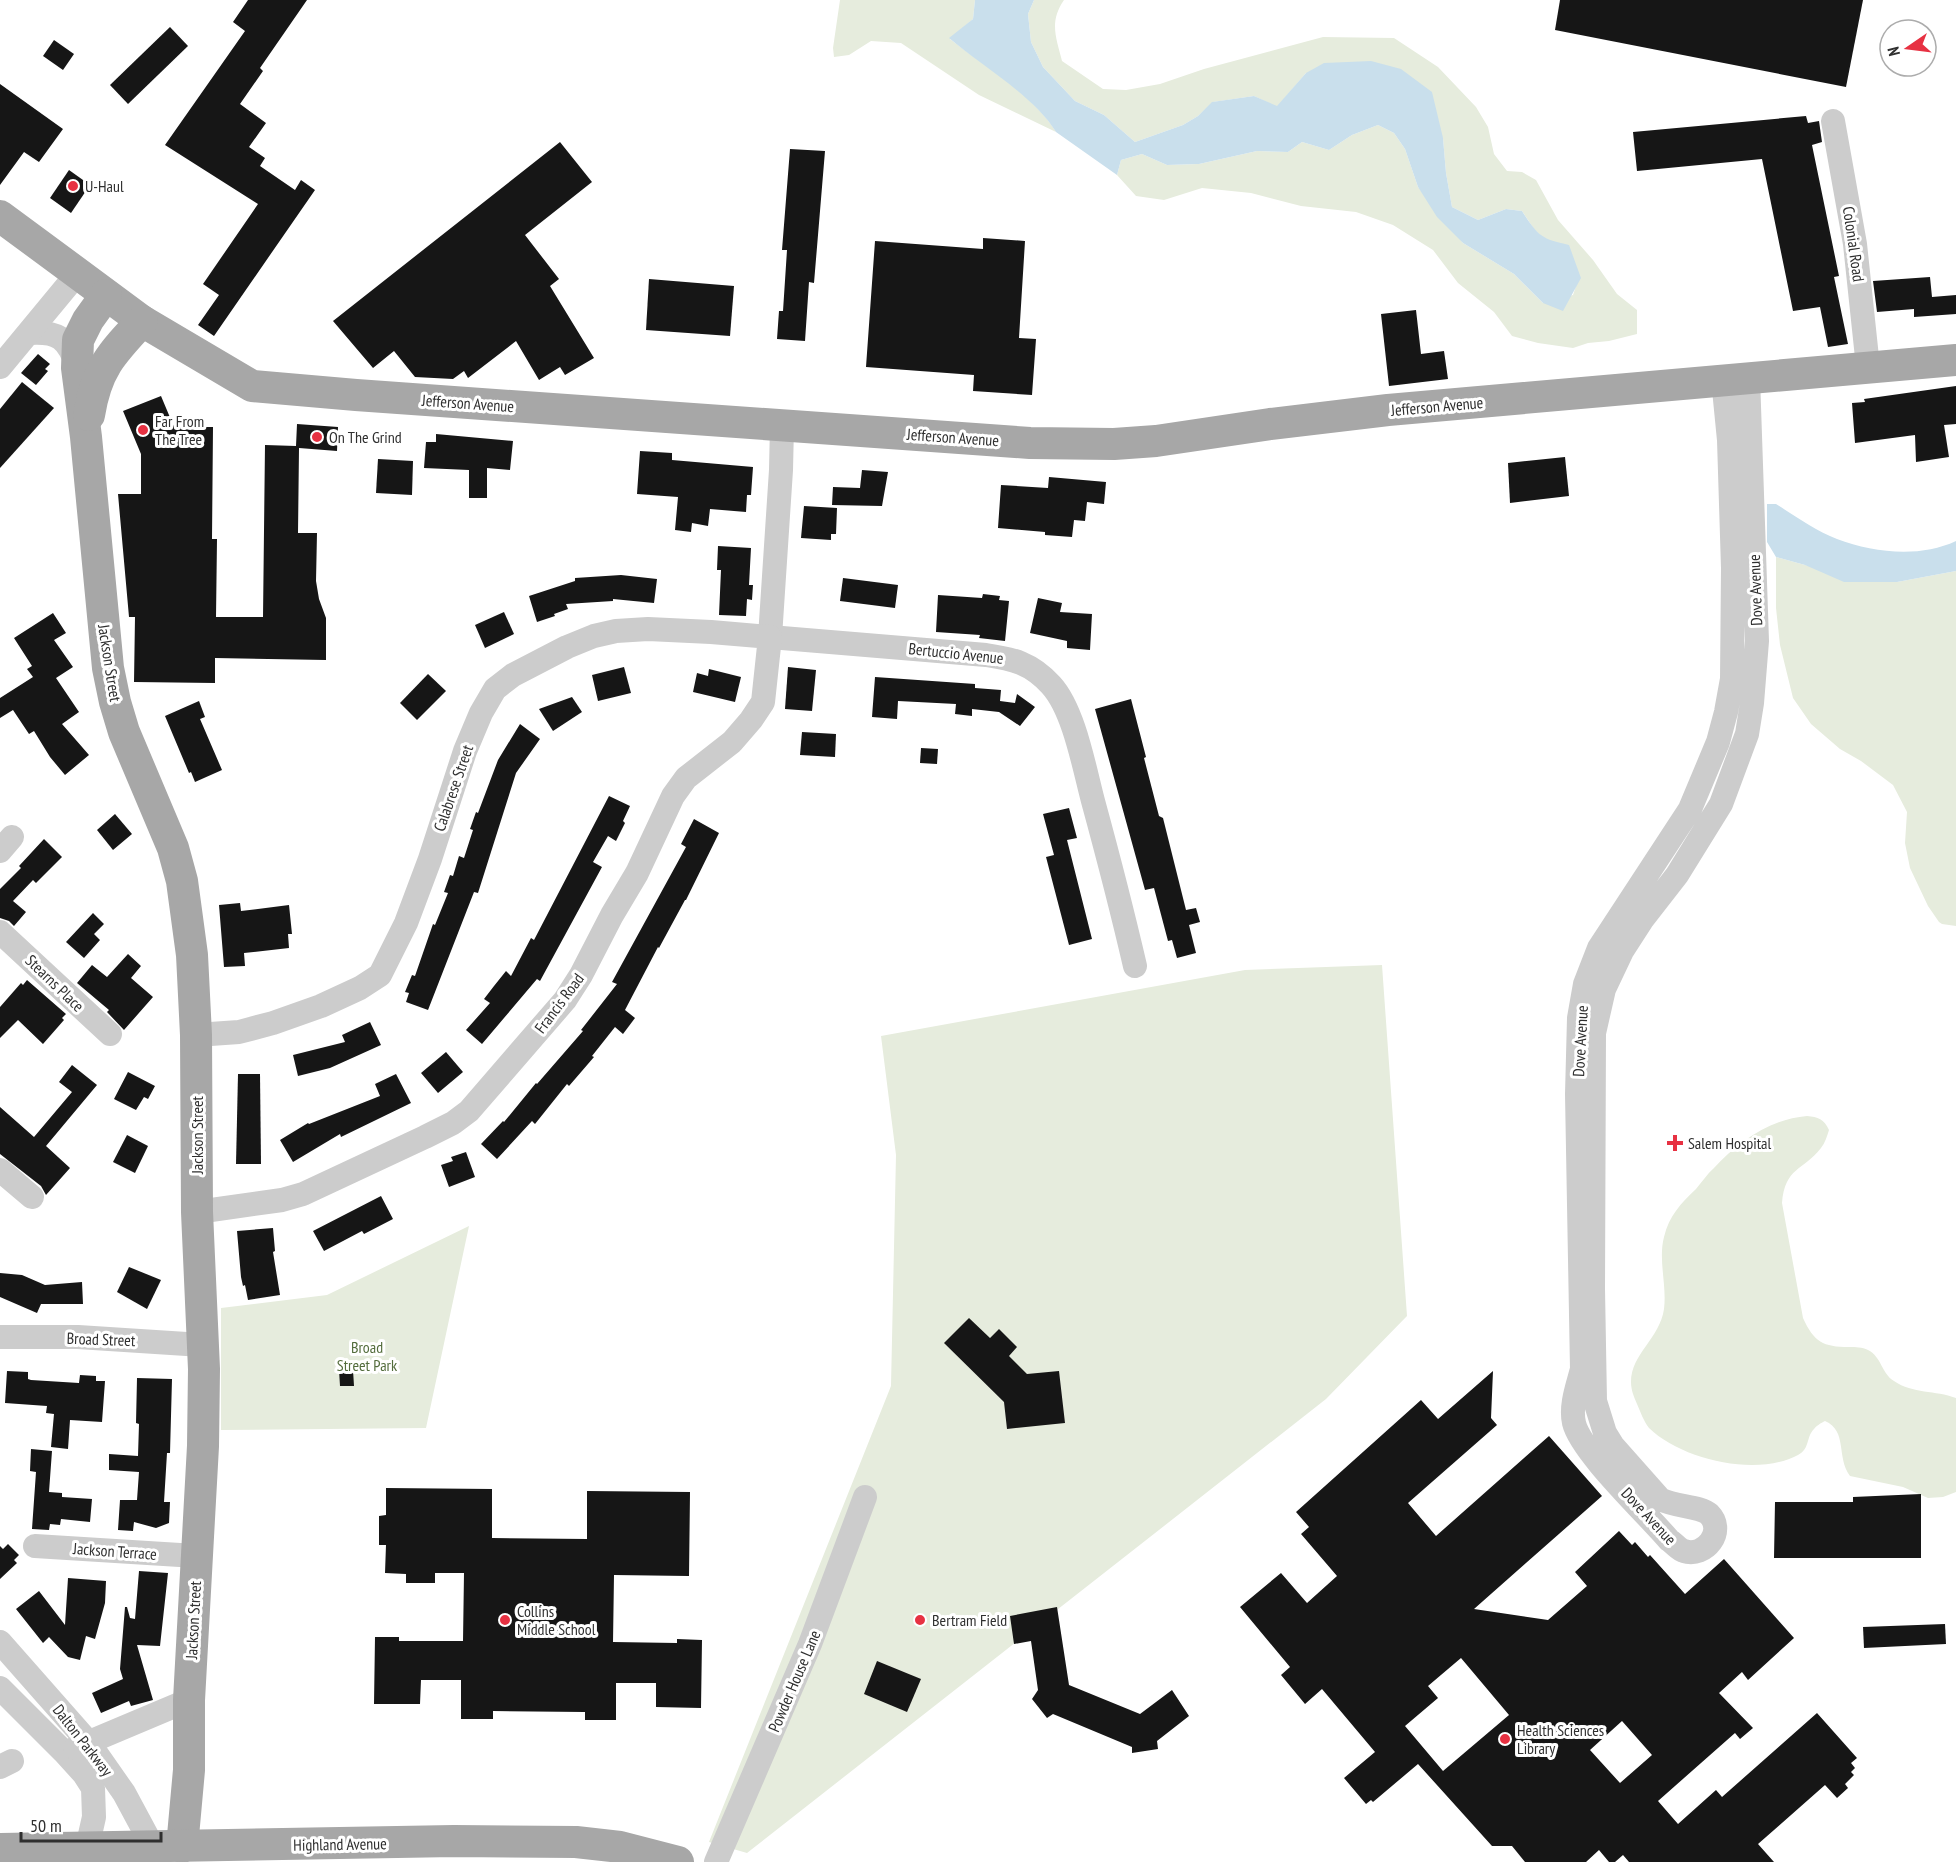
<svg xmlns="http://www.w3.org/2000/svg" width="1956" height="1862" viewBox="0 0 1956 1862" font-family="'PT Sans Narrow',sans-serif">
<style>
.green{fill:#e6ecdd}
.water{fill:#c9dfec}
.building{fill:#161616;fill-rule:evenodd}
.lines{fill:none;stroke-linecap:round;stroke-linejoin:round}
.minor{stroke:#ccc;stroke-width:24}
.major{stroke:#a7a7a7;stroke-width:32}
.poi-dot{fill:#e73142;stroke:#fff;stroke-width:2}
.labels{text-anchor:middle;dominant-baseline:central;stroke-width:6;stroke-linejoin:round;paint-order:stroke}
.poi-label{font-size:16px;fill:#2f2f2f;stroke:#fff;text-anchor:start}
.street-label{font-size:16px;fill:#2f2f2f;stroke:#fff}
.park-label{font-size:16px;fill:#536c3c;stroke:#fff}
</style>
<rect width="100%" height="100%" fill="#fff"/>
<g class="green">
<path d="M840 0H975L973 19 950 39C984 66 1033 94 1056 132L979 95 901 43 871 41 849 55 834 57 833 48Z"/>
<path d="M1034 0H1064C1049 22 1056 37 1062 61L1103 89 1126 90 1160 84 1204 69 1323 37 1394 38 1438 67 1476 107 1488 127 1494 154 1507 171 1522 172 1536 180 1558 220 1593 260 1617 294 1637 310V334L1609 341 1588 343 1573 348 1538 343 1512 336 1494 312 1458 283 1433 250 1393 225 1356 212 1301 206 1251 193 1202 188 1164 200 1136 196 1117 175 1121 160 1142 154 1167 165 1199 164 1257 151 1288 152 1302 142 1329 150 1352 135 1378 125 1394 133 1405 149 1418 187 1463 243 1514 274 1543 303 1573 295 1577 283 1545 240 1534 229 1522 211 1506 209 1478 220 1452 207 1446 173 1443 138 1306 73 1277 107 1254 96 1213 102 1198 116 1183 125 1135 142 1104 115 1075 101 1043 67 1031 42 1028 14Z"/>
<path d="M1776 557 1805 565 1897 582 1956 571V926L1942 924 1939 922 1928 906 1910 868 1905 843 1907 812 1893 785 1861 761 1840 749 1811 724 1793 698 1780 645 1776 608Z"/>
<path d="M1382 965 1407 1316 1326 1399 747 1853 709 1842 891 1386 896 1155 881 1036 1245 970Z"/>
<path d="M1807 1116C1818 1117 1824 1119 1829 1130 1827 1136 1825 1143 1821 1148 1803 1171 1785 1167 1782 1203L1803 1318C1814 1342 1823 1347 1849 1347 1856 1347 1862 1347 1868 1350 1881 1356 1882 1374 1894 1381 1913 1394 1935 1390 1956 1398V1492L1943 1497 1928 1498 1903 1487 1850 1476C1836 1457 1848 1431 1825 1421 1821 1423 1816 1426 1814 1429 1806 1437 1810 1449 1798 1455 1757 1477 1682 1460 1649 1428 1644 1422 1640 1411 1637 1404 1634 1397 1631 1390 1631 1382 1631 1354 1660 1338 1664 1309 1667 1285 1658 1260 1664 1237 1669 1216 1681 1203 1696 1189 1702 1182 1707 1174 1714 1168 1738 1142 1770 1119 1807 1116Z"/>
<path d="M469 1226 426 1428 221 1430V1308L327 1295Z"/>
</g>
<g class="water">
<path d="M975 0H1034L1028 14 1031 42 1043 67 1075 101 1104 115 1135 142 1183 125 1198 116 1212 102 1254 96 1277 106 1306 73 1324 63 1371 61 1401 69 1432 92 1443 138 1446 173 1452 207 1478 220 1506 209 1522 211C1538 236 1541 239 1569 245L1581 278 1563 311 1543 303 1514 274 1463 243 1437 217 1418 187 1405 149 1394 133 1378 125 1352 135 1329 150 1302 142 1288 152 1257 151 1199 164 1167 165 1142 154 1121 160 1117 175 1056 132C1034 96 982 66 949 38L973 19Z"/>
<path d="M1767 504H1776C1795 516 1816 531 1837 539 1874 553 1920 558 1956 541V571L1897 582H1844L1805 565 1776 557 1767 542Z"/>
</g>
<g class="building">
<path d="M248 0H307L260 68 263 71 240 104 266 123 249 147 265 158 260 166 295 190 301 180 315 190 214 336 198 325 219 295 203 284 258 204 165 145 245 31 233 22Z"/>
<path d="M1560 0H1863L1846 87 1555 30Z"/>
<path d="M170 27 188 46 128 104 110 85Z"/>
<path d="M54 40 74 54 63 70 43 56Z"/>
<path d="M0 84 63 129 39 162 24 152 0 185Z"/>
<path d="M1806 116 1808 123 1819 121 1822 142 1812 145 1839 276 1834 277 1848 344 1828 347 1820 307 1793 311 1762 159 1637 171 1633 132Z"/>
<path d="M560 142 592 182 525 235 559 279 550 286 594 358 565 375 560 367 539 380 516 341 468 378 464 371 453 379 415 377 394 351 373 368 333 321Z"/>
<path d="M790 149 825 151 814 283 809 282 805 341 777 339 779 311H783L787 250H782Z"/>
<path d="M69 170 90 185 71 213 50 198Z"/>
<path d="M983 238 1025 241 1019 338 1036 339 1032 395 973 391 974 375 866 367 875 241 983 249Z"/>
<path d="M1930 277 1932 297 1956 295V314L1914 317V309L1877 312 1873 281Z"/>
<path d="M649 279 734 286 730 336 646 330Z"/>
<path d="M1416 310 1421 354 1444 351 1448 379 1389 386 1381 314Z"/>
<path d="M38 354 50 364 45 369 48 371 36 385 21 373Z"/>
<path d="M22 382 54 408 0 468V409Z"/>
<path d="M1956 386V424L1944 425 1949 457 1916 462 1915 435 1855 443 1852 403 1865 402 1864 399Z"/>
<path d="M161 396 174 427H213L212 539H217L216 617H263L265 445 296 446 297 424 338 427 337 451 299 448 298 533H317L316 581 319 599 326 618V660L215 658V683L134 682 135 617H129L118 494H141V454L123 411Z"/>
<path d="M436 434 513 441 510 470 487 468V498H469V470L424 468 426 442H436Z"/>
<path d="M640 451 672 453V460L753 467 751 495H747L746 512 710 509 708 526 692 523 691 532 675 530 678 497 637 494Z"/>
<path d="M1565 457 1569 496 1510 503 1508 463Z"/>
<path d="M378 459 413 461 412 495 376 493Z"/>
<path d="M862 470 888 472 882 506 832 505 833 487 860 488Z"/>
<path d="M1049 477 1106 482 1104 504 1087 502 1085 521 1074 520 1072 537 1045 535V532L998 528 1001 485 1048 488Z"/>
<path d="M804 506 837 508 836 534H831V540L801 538Z"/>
<path d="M718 546 751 548 749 585H753L752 600 747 599 746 616 719 615 721 570H717Z"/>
<path d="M621 575 657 579 654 603 613 599V601L566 604 568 609 554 614 555 616 537 622 529 596 575 581V578Z"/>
<path d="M843 578 898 585 895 608 840 601Z"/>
<path d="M983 594 1000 596 999 600 1009 601 1005 641 979 638 980 635 936 632 938 595 982 598Z"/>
<path d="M1038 598 1062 603 1060 612 1092 614 1090 650 1067 648V641L1030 633Z"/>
<path d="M504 612 514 634 485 648 475 625Z"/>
<path d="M53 613 66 633 54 640 73 667 56 678 79 712 62 724 89 755 65 775 50 757 34 731 29 734 13 710 0 718V698L33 677 27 669 32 666 14 638Z"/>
<path d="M624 667 631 693 598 701 592 675Z"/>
<path d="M788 667 816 670 812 711 785 709Z"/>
<path d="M709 669 741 677 735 702 693 692 697 673 708 676Z"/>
<path d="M428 674 446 691 417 720 400 703Z"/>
<path d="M875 677 975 684V688L1001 690 1000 701 1015 703 1017 694 1035 707 1020 726 999 712 972 709V716L955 714 956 704 898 701 897 719 872 717Z"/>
<path d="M572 697 582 712 553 731 539 709Z"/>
<path d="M1131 699 1146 757 1144 758 1159 816 1163 818 1186 910 1196 908 1200 922 1189 925 1196 953 1177 958 1172 940 1168 941 1154 888 1145 890 1095 709Z"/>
<path d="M199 701 205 717 200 719 222 770 195 782 191 772 189 773 165 716Z"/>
<path d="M520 724 540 739 516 773 478 893 474 892 428 1010 406 1002 409 993 405 992 412 975 415 976 433 924 435 925 448 893 444 892 450 875 453 876 459 856 464 858 473 830 470 829 476 812 478 813 498 760Z"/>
<path d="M802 732 836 734 835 757 800 755Z"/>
<path d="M921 748 938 749 937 764 920 763Z"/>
<path d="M609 796 630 806 623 821 625 823 616 841 608 836 593 862 602 867 540 981 537 979 482 1044 466 1030 490 1003 484 999 494 986 506 971 511 976 531 938 534 940Z"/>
<path d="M1069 808 1077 838 1067 840 1092 939 1069 945 1046 857 1054 855 1043 814Z"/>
<path d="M115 814 132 834 113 850 97 830Z"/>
<path d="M694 819 719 833 686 900H685L659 948 658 947 625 1010 635 1018 623 1034 615 1027 592 1056 594 1057 569 1086 567 1084 535 1124 532 1121 497 1159 481 1144 503 1121 504 1122 536 1083 537 1084 583 1031 581 1030 617 984 612 982 686 847 681 844Z"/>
<path d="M44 839 62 857 36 883 33 880 13 901 26 912 14 926 9 921 0 918V889L21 868 19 866Z"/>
<path d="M240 903 241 911 289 905 292 934H288L289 948 244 953 245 966 224 967 219 905Z"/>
<path d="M93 913 104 924 94 934 100 940 84 958 66 942Z"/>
<path d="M128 954 141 966 131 978 153 997 124 1030 107 1012 109 1010 77 983 92 965 107 977Z"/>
<path d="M27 980 66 1014 62 1018 64 1020 43 1044 18 1020 0 1038V1007L21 983 23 985Z"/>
<path d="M370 1022 381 1045 330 1068 298 1076 293 1055 345 1042 342 1035Z"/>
<path d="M446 1052 463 1072 438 1093 421 1073Z"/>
<path d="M72 1065 97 1085 46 1146 70 1168 46 1195 41 1186 0 1154V1107L34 1137 72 1092 59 1082Z"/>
<path d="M128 1072 155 1086 148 1099 144 1097 136 1110 114 1099Z"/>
<path d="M238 1074H260L261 1164H236Z"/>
<path d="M396 1074 411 1103 341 1137 340 1134 293 1162 280 1140 308 1123 309 1124 380 1096 375 1084Z"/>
<path d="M127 1135 148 1146 135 1173 113 1162Z"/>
<path d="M466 1152 475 1177 449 1187 441 1165 453 1161 451 1157Z"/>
<path d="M381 1196 393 1219 364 1234 362 1231 324 1251 313 1231Z"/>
<path d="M273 1228 275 1251 273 1252 280 1295 248 1300 245 1285 243 1286 241 1277 237 1231Z"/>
<path d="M129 1267 161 1280 147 1309 117 1292Z"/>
<path d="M0 1273 22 1275 45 1285 82 1282 83 1304H41L37 1313 0 1297Z"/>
<path d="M969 1318 990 1338 999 1329 1017 1347 1009 1356 1027 1374 1059 1371 1065 1423 1007 1429 1004 1402 944 1343Z"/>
<path d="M339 1370H353L354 1386H340Z"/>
<path d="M7 1371 28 1372V1379L31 1380 79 1383 80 1375 96 1376V1381H105L102 1422 70 1420 68 1449 51 1447 54 1414 46 1413 47 1406 5 1403Z"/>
<path d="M1493 1371 1491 1418 1497 1425 1408 1503 1436 1536 1549 1436 1602 1496 1474 1609 1548 1620 1587 1586 1575 1572 1619 1531 1632 1545 1635 1542 1648 1557 1650 1555 1685 1594 1724 1559 1794 1638 1748 1680 1742 1672 1719 1693 1753 1728 1740 1739 1735 1733 1658 1801 1678 1824 1716 1790 1722 1797 1817 1713 1857 1758 1851 1763 1855 1768 1851 1772 1854 1775 1845 1784 1848 1788 1837 1798 1825 1785 1758 1844 1774 1862H1629L1623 1855 1615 1862H1609L1599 1850 1586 1862H1525L1512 1846H1492L1418 1764 1373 1802 1371 1800 1366 1804 1344 1778 1375 1752 1322 1689 1305 1704 1281 1675 1290 1667 1240 1607 1281 1573 1307 1603 1337 1576 1301 1534 1309 1527 1296 1512 1421 1400 1438 1419ZM1461 1658 1509 1715 1443 1771 1405 1726 1438 1698 1428 1686ZM1622 1721 1652 1755 1620 1783 1590 1750Z"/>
<path d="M137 1378 172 1379 170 1453H167L164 1502H170L169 1523 156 1528 134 1522 133 1531 118 1530 120 1500H137L139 1472 109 1470V1454L138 1456 139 1424 136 1423Z"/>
<path d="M31 1449 52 1451 49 1492 62 1493V1497L92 1499 90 1522 61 1519 60 1525 50 1524 49 1530 32 1529 36 1472 30 1471Z"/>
<path d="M386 1488 492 1489V1538L587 1539V1491L690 1492 689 1576 614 1575 613 1642 677 1643V1639L702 1640 701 1708 656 1707V1683H616V1720H585V1712L493 1711V1719H461V1680H421L420 1704H374L375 1637H399V1641H463L464 1573H435V1583H406V1574L385 1573 386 1545H379V1516L386 1515Z"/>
<path d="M1921 1494V1558H1774L1775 1502H1853V1497Z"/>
<path d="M8 1544 19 1555 14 1560 17 1563 0 1579V1546L3 1549Z"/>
<path d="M139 1571 168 1573 160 1646 137 1645 153 1700 131 1706 129 1701 101 1713 92 1693 123 1679 120 1669 125 1607H127L130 1618 135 1619Z"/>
<path d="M68 1578 106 1581 105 1603 95 1639 86 1636 80 1660 68 1657 49 1637 43 1643 16 1609 39 1591 65 1625Z"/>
<path d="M1057 1607 1069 1685 1140 1714 1172 1690 1189 1716 1157 1741 1158 1749 1132 1753V1747L1053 1714 1047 1718 1032 1699 1038 1690 1031 1641 1014 1644 1010 1616Z"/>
<path d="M1945 1624 1946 1644 1864 1648 1863 1627Z"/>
<path d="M877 1661 921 1679 907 1712 864 1694Z"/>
</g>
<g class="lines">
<g class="minor">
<path d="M1833 121 1855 244 1868 367"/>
<path d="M29 333C58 331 68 338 77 366"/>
<path d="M0 367 77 274"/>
<path d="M1723 379 1729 440 1733 568 1732 679 1726 712 1718 742 1690 809 1599 948 1585 984 1579 1018 1577 1094 1582 1369C1578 1385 1570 1405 1574 1423 1581 1452 1647 1514 1669 1540 1674 1543 1679 1550 1684 1551 1705 1558 1726 1531 1709 1514 1700 1506 1675 1507 1660 1499L1613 1446 1605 1433 1595 1401 1593 1289 1594 1033 1604 989 1622 951 1642 920 1677 875 1721 804 1747 734 1752 703 1757 641 1748 377"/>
<path d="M782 426 781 470 770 637 986 655C1013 659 1031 663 1051 685 1074 710 1084 767 1093 801 1108 856 1122 910 1135 966"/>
<path d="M0 851 12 837"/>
<path d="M0 932 110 1034"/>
<path d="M196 1035 239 1032 273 1023 321 1006 360 988 380 975 406 923 430 859 465 751 481 713 495 689 513 675 567 647 594 636 616 631 648 629 711 632 770 637 763 702 751 720 732 742 686 778 673 796 637 873 612 915 581 975 565 1000 469 1111 453 1123 425 1137 303 1194 282 1200 197 1212"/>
<path d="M0 1170 32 1197"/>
<path d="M0 1337H78L202 1345"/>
<path d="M35 1546 196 1556"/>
<path d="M0 1642 89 1743 124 1793 153 1847"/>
<path d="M0 1688 64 1752 84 1774 93 1788 94 1817 87 1848"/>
<path d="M75 1748 189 1700"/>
<path d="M0 1767 12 1761"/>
<path d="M716 1862 810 1644 865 1497"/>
</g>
<g class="major">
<path d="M0 216 142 321 252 386 356 395 1030 443 1114 444 1156 441 1270 424 1388 410 1956 360"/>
<path d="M106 295 88 320 78 340 77 368 86 437 108 668 115 702 124 732 173 848 182 881 192 955 196 1035 197 1212 204 1369 203 1446 189 1700V1770L182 1847"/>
<path d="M89 415C96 370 111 354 142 321"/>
<path d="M0 1849 454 1841 576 1842 620 1847 678 1862"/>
</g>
</g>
<g class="poi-dot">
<circle cx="73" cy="186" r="6"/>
<circle cx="143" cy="430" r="6"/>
<circle cx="317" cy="437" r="6"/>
<path d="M1672 1134h6v6h6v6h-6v6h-6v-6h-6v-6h6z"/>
<circle cx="505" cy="1620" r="6"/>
<circle cx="920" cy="1620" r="6"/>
<circle cx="1505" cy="1739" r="6"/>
</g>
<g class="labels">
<g class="poi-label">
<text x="85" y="186">U-Haul</text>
<text x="155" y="421">Far From<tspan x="155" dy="18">The Tree</tspan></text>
<text x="329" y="437">On The Grind</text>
<text x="1688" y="1143">Salem Hospital</text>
<text x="517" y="1611">Collins<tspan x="517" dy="18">Middle School</tspan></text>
<text x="932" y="1620">Bertram Field</text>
<text x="1517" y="1730">Health Sciences<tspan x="1517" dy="18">Library</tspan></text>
</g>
<g class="street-label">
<text transform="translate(1854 244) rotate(82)">Colonial Road</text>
<text transform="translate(468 403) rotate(4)">Jefferson Avenue</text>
<text transform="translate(1437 406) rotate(-5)">Jefferson Avenue</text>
<text transform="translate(953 437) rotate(4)">Jefferson Avenue</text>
<text transform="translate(1755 590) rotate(-92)">Dove Avenue</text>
<text transform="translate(956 653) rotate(6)">Bertuccio Avenue</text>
<text transform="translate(110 663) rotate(81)">Jackson Street</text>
<text transform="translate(453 788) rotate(-71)">Calabrese Street</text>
<text transform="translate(55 983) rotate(44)">Stearns Place</text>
<text transform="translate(559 1003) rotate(-53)">Francis Road</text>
<text transform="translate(1580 1041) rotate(-87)">Dove Avenue</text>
<text transform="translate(197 1135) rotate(-90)">Jackson Street</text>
<text transform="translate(101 1339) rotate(2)">Broad Street</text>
<text transform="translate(1649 1516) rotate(47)">Dove Avenue</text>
<text transform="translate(115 1551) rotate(4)">Jackson Terrace</text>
<text transform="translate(193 1620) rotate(-87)">Jackson Street</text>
<text transform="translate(794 1681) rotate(-67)">Powder House Lane</text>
<text transform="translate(83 1740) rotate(52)">Dalton Parkway</text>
<text transform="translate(340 1844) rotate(-1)">Highland Avenue</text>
</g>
<g class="park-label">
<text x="367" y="1347">Broad<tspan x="367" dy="18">Street Park</tspan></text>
</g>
</g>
<g transform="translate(1908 48) rotate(256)"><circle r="28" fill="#ffffff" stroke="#acacac" stroke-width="1.5"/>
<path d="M0-4.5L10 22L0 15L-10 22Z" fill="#e73142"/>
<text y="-9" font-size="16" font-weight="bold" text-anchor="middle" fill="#2f2f2f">N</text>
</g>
<path d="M21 1832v9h140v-9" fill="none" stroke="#2f2f2f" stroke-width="3"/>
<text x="30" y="1832" font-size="18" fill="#2f2f2f" stroke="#ffffff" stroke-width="4.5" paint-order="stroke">50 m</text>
</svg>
